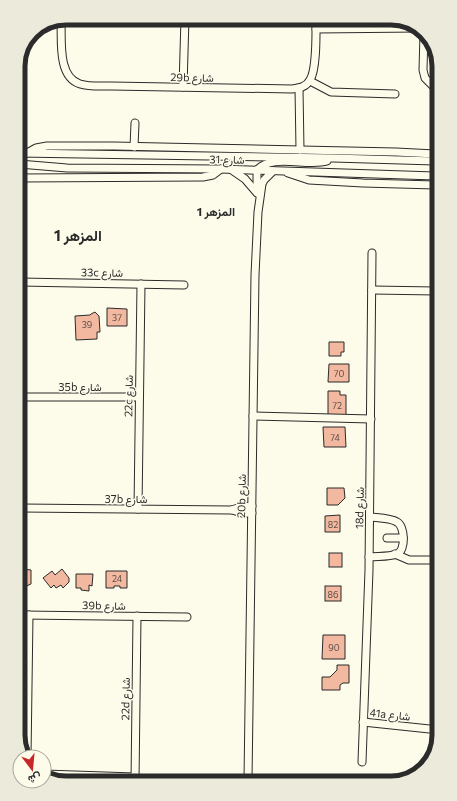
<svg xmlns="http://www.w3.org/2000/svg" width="457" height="801" viewBox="0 0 457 801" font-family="Commissioner,Vazirmatn,sans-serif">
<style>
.building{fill:#f2b8a0;stroke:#2b2b2b}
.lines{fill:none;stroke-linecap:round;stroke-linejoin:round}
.minor-casing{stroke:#2b2b2b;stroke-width:9}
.minor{stroke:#fdfbea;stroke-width:7}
.labels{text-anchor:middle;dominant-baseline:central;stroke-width:3;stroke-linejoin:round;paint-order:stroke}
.number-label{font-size:9px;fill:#5d4e48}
.street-label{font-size:11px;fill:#2b2b2b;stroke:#fdfbea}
.neighbourhood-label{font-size:12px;font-weight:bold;fill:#2b2b2b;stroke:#fdfbea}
.district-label{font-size:15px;font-weight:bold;fill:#2b2b2b;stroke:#fdfbea}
.rim{fill:none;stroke:#2b2b2b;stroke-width:5}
</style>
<rect width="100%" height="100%" fill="#fdfbea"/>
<g class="building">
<path d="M107 308 127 309V326H107Z"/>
<path d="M95 312 99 316 100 332H97V339L76 340 75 316 90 315 91 314Z"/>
<path d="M329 342H344V352H341V356H329Z"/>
<path d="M329 364H349V382H328Z"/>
<path d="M328 391H340V395H346V415H328Z"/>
<path d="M323 427H345L346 447H324Z"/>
<path d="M327 488H344L345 498 338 505H327Z"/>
<path d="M340 515V532H325V516Z"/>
<rect x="329" y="553" width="13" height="14"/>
<path d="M22 569 31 570V584L24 587H22Z"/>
<path d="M62 569 69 578V582L63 588 61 585 56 588 54 585 51 588 43 578 52 571 55 575Z"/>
<path d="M106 571H127V588H120V586H114V588H106Z"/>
<path d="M76 574H93L92 586 89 585V591L81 590V588H76Z"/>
<rect x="325" y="586" width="16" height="15"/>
<path d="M323 635H345V659H322Z"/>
<path d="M337 665H349V683H343L340 685V690H322V677H330L337 670Z"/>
</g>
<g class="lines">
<defs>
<g id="minor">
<path d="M61 20C62 39 57 77 80 84 90 87 101 86 111 86L292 89C300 88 306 87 310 80 317 69 316 32 316 18"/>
<path d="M316 29 419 28"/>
<path d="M424 33 423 70 425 78 434 87"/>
<path d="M310 81 331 92 395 94"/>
<path d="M183 87 185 18"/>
<path d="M299 88 300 150"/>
<path d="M134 147 135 123"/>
<path d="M19 153 333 158 435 161"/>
<path d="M27 153 36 148 47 146H114L396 152 435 154"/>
<path d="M19 164 67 168 221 169 435 176"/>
<path d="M232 170 245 179 257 193"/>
<path d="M257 170C272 153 307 167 327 161"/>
<path d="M288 173 309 180 363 183 435 185"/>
<path d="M19 178 203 177 213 175 221 169"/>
<path d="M257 192V170"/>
<path d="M20 282 184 285"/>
<path d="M372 290 436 291"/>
<path d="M20 397H139"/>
<path d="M253 416 371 419"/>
<path d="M21 508 231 510 242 507 252 506"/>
<path d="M138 509 141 284"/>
<path d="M232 510 242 513H252"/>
<path d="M387 538H403"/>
<path d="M395 554 409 560H438"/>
<path d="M369 557C378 556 389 557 397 554 406 551 405 526 397 522 390 518 378 518 370 517"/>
<path d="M22 615 187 617"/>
<path d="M363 722 439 730"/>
<path d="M27 757 29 615"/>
<path d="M362 762 369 570 372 253"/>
<path d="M44 774 135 777"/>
<path d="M248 780 255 275 258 212 262 184 264 180 273 171"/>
<path d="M135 782 137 616"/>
</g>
</defs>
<use href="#minor" class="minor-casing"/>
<use href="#minor" class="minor"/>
</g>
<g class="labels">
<g class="number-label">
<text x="117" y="317">37</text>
<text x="87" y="324">39</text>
<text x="339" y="373">70</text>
<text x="337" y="405">72</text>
<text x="335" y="437">74</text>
<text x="333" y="524">82</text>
<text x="117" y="578">24</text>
<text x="333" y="594">86</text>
<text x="334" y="647">90</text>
</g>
<g class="street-label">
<text transform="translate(192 77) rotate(1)">29b شارع</text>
<text transform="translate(227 159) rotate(1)">شارع 31</text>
<text transform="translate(102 272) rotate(1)">33c شارع</text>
<text x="80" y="386">35b شارع</text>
<text transform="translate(128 396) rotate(-89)">22c شارع</text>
<text transform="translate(241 496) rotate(-89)">20b شارع</text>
<text x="126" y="498">37b شارع</text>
<text transform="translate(359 508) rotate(-89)">18d شارع</text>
<text transform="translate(104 605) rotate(1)">39b شارع</text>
<text transform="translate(125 699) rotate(-89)">22d شارع</text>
<text transform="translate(390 714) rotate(6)">41a شارع</text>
</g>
<g class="neighbourhood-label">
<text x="216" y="211">المزهر 1</text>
</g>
<g class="district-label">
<text x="78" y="235">المزهر 1</text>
</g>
</g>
<path d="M0 0H457V801H0ZM66 25H391A41 41 0 0 1 432 66V735A41 41 0 0 1 391 776H66A41 41 0 0 1 25 735V66A41 41 0 0 1 66 25Z" fill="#eceadb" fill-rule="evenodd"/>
<path class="rim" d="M66 25H391A41 41 0 0 1 432 66V735A41 41 0 0 1 391 776H66A41 41 0 0 1 25 735V66A41 41 0 0 1 66 25Z"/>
<g transform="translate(32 769) rotate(164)"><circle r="19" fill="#fdfbea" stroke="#a9a89e"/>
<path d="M0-3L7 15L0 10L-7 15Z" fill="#c62828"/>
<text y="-6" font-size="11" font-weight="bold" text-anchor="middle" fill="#2b2b2b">ش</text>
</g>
</svg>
